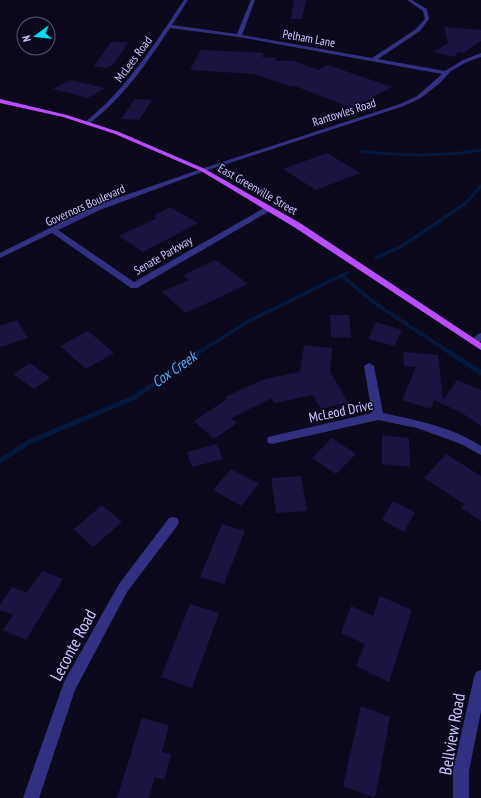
<svg xmlns="http://www.w3.org/2000/svg" width="481" height="798" viewBox="0 0 481 798" font-family="'PT Sans Narrow',sans-serif">
<style>
.lines{fill:none;stroke-linecap:round;stroke-linejoin:round}
.stream-far2{stroke:#04193c;stroke-width:3}
.stream-far1{stroke:#04193c;stroke-width:3.5}
.stream{stroke:#04193c;stroke-width:5}
.building{fill:#1c1440}
.minor{fill:#313081;fill-rule:evenodd}
.major{fill:#b94dff;fill-rule:evenodd}
.labels{text-anchor:middle;dominant-baseline:central;stroke-width:3;stroke-linejoin:round;paint-order:stroke}
.far-street-label{font-size:12px;fill:#cbc6ff;stroke:#0c091d}
.street-label{font-size:14px;fill:#cbc6ff;stroke:#0c091d}
.water-label{font-size:15px;font-style:italic;fill:#54b3ff;stroke:#0c091d}
.near-street-label{font-size:17px;fill:#cbc6ff;stroke:#0c091d}
</style>
<rect width="100%" height="100%" fill="#0c091d"/>
<g class="lines">
<g class="stream-far2">
<path d="M361 151C401 156 441 157 481 150"/>
<path d="M465 204 481 186"/>
</g>
<g class="stream-far1">
<path d="M376 258 404 245 466 203"/>
<path d="M341 275 376 304 450 353"/>
<path d="M198 353 247 322 347 273"/>
</g>
<g class="stream">
<path d="M449 352 481 373"/>
<path d="M0 461 29 442 135 397 199 352"/>
</g>
</g>
<g class="building">
<path d="M294 0H306L302 19H291Z"/>
<path d="M444 27 481 30V41L463 53 459 52 453 57 434 52 448 43Z"/>
<path d="M111 42H128L114 64 106 68 94 66Z"/>
<path d="M201 50 264 53 262 57 277 58 276 61H294L318 70 328 65 392 87 352 108 295 86 291 87 255 74 190 70Z"/>
<path d="M71 80 105 88 88 98 53 89Z"/>
<path d="M135 99 152 100 139 120 121 119Z"/>
<path d="M327 153 360 173 316 190 283 169Z"/>
<path d="M170 207 198 223 143 252 119 236 157 218 153 216Z"/>
<path d="M216 260 248 284 186 313 162 292 189 280 183 275Z"/>
<path d="M330 315H349L351 338 331 337Z"/>
<path d="M17 320 28 338 0 347V326Z"/>
<path d="M376 322 402 330 394 346 368 339Z"/>
<path d="M88 331 114 353 86 369 60 346Z"/>
<path d="M304 345 332 348 330 372 348 402 321 409 313 395 274 403 272 398 231 418 237 423 214 439 194 421 227 399 225 397 265 379 300 372Z"/>
<path d="M403 352 438 355 443 400 457 380 481 390V426L462 413 434 400 431 409 402 400 416 367 404 366Z"/>
<path d="M30 363 50 378 34 389 13 374Z"/>
<path d="M382 435 409 438 410 467 382 464Z"/>
<path d="M332 438 356 454 336 474 312 458Z"/>
<path d="M217 444 223 459 192 467 187 452Z"/>
<path d="M446 454 481 476V521L461 508 464 504 424 478Z"/>
<path d="M231 469 259 484 241 506 213 490Z"/>
<path d="M301 476 307 511 276 513 271 478Z"/>
<path d="M393 501 415 512 404 532 382 520Z"/>
<path d="M102 505 122 522 93 547 74 529Z"/>
<path d="M222 524 245 531 224 584 200 577Z"/>
<path d="M42 571 63 579 26 640 3 630 13 615 0 610V605L12 587 27 593Z"/>
<path d="M380 596 412 610 389 682 356 666 365 644 341 633 351 606 373 616Z"/>
<path d="M190 604 219 613 192 688 161 677Z"/>
<path d="M361 706 390 717 375 798 343 786Z"/>
<path d="M142 718 169 725 162 752 171 754 164 780 155 777 149 798H117Z"/>
</g>
<g class="lines">
<g class="minor">
<path d="M184 0H188L172 25 237 34 251 0H255L242 35 372 58 416 29 425 19 423 11 407 0H412L427 9 429 19 420 31 378 59 445 71 463 60 481 53V57L467 62 451 71 440 83 421 98 404 106 205 171 100 210 58 230 134 282 266 207 273 209 137 288H131L52 233 0 258V253L94 206 201 169 400 104 417 96 442 74 239 37 170 28C147 63 123 98 89 124H85V122C127 89 155 43 184 0Z"/>
<path d="M481 333V341L477 344H471L469 342 478 334Z"/>
<path d="M369 363 374 366 383 413C416 420 452 427 481 446V455L461 444 417 428 378 420 272 444 268 443 267 440 268 437 272 436 372 413 364 366Z"/>
<path d="M173 517 177 518 179 522 177 526 127 592 75 690 39 798H23L64 682 119 584 169 518Z"/>
<path d="M481 670V711L469 771V798H453V771L474 677 476 672Z"/>
</g>
<path class="major" d="M0 99 67 115 119 132 205 169 300 223 481 343V350L294 227 201 171 115 134 63 117 0 103Z"/>
</g>
<g class="labels">
<g class="far-street-label">
<text transform="translate(309 38) rotate(10)">Pelham Lane</text>
<text transform="translate(133 59) rotate(-53)">McLees Road</text>
<text transform="translate(344 112) rotate(-18)">Rantowles Road</text>
<text transform="translate(258 189) rotate(30)">East Greenville Street</text>
<text transform="translate(85 205) rotate(-24)">Governors Boulevard</text>
<text transform="translate(163 255) rotate(-30)">Senate Parkway</text>
</g>
<g class="street-label">
<text transform="translate(341 411) rotate(-12)">McLeod Drive</text>
</g>
<g class="water-label">
<text transform="translate(174 369) rotate(-35)">Cox Creek</text>
</g>
<g class="near-street-label">
<text transform="translate(73 645) rotate(-62)">Leconte Road</text>
<text transform="translate(452 734) rotate(-80)">Bellview Road</text>
</g>
</g>
<g transform="translate(36 36) rotate(255)"><circle r="19" fill="#0c091d" stroke="#585577"/>
<path d="M0-3L7 15L0 10L-7 15Z" fill="#00def1"/>
<text y="-6" font-size="11" font-weight="bold" text-anchor="middle" fill="#cbc6ff">N</text>
</g>
</svg>
